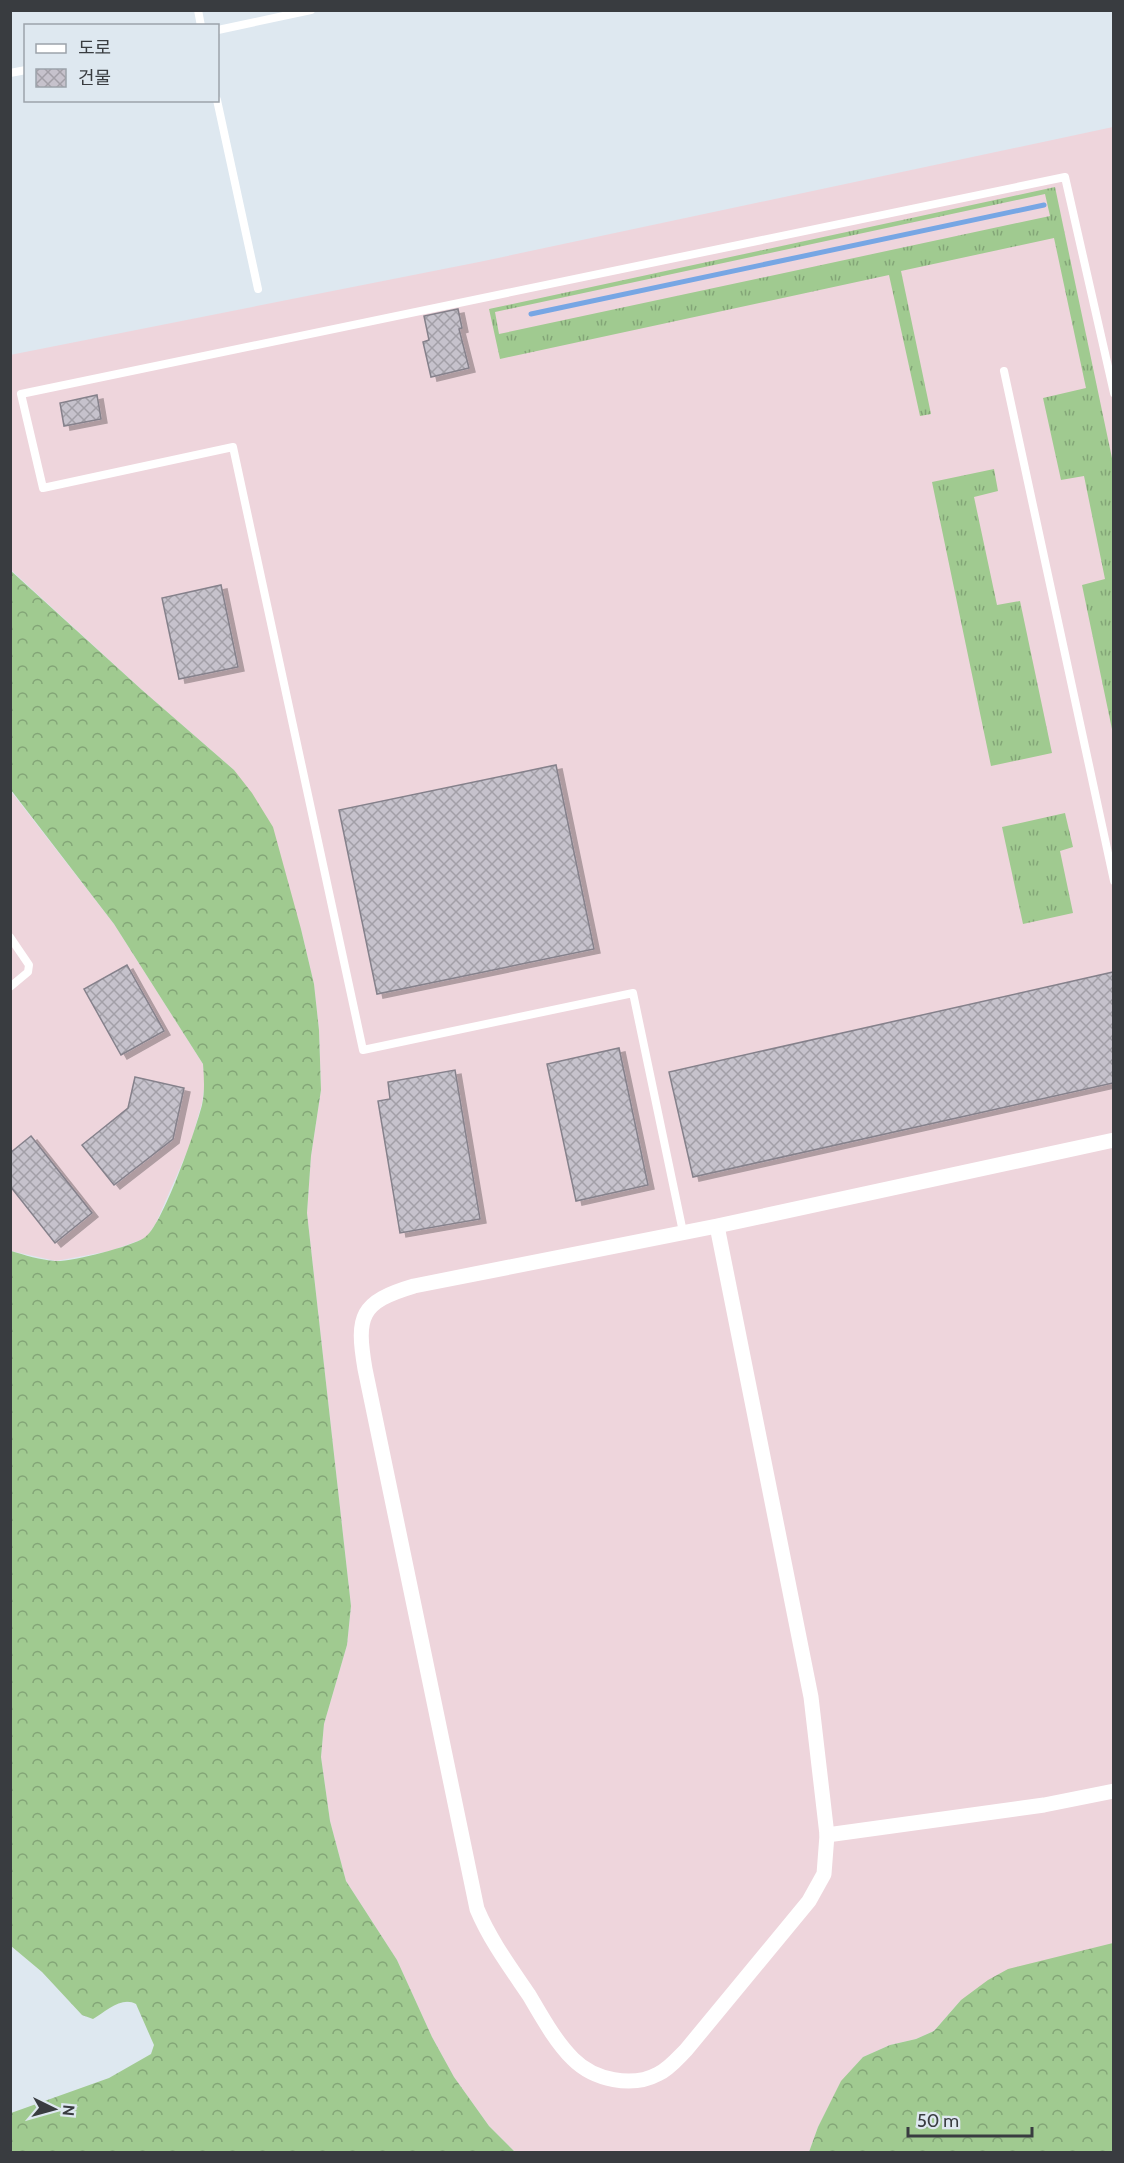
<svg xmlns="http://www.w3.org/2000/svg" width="1124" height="2163" viewBox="0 0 1124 2163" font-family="Cabin,'Noto Sans KR',sans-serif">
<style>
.industrial{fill:#eed5dc}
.grass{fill:url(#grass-tufts);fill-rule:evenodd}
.forest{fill:url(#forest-crowns)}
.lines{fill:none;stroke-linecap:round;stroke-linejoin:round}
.stream{stroke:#77a6e4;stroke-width:5}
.building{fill:url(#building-cross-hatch);stroke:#85818b;stroke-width:1.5;filter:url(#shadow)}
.service{stroke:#fff;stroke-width:8}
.minor{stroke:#fff;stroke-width:15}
</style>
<defs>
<pattern id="grass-tufts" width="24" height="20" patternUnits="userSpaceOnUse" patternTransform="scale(1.5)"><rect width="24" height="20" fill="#a0ca90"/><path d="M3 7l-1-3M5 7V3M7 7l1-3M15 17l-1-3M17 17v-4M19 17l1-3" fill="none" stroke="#83a577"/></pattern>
<pattern id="forest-crowns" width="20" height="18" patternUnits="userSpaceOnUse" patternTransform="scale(1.5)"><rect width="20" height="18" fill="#a0ca90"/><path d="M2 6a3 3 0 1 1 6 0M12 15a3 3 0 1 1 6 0" fill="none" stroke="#83a577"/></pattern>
<pattern id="building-cross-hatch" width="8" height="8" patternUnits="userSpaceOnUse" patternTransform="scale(1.5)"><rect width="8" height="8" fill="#c6c2cc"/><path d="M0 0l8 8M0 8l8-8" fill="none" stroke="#a29fa7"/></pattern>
<filter id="shadow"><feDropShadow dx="6" dy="4" stdDeviation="0" flood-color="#0004"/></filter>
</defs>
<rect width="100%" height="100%" fill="#dee8f0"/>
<g class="industrial">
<path d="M1113 127V1943L961 2000 934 2031 916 2039 890 2045 863 2057 841 2082 818 2127 809 2152H515L489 2126 454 2077 432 2037 397 1960 346 1881 330 1821 321 1757 324 1724 347 1645 351 1606 307 1213 311 1156 321 1090 319 1030 314 984 301 929 234 770 142 690 11 570 10 355 479 262Z"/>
<path d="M10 790 114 924 203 1064 205 1082 202 1103 190 1145 156 1223 146 1238 110 1251 56 1261 11 1251Z"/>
</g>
<g class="grass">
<path d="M1055 187 1113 463V734L1082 585 1105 579 1084 476 1061 480 1043 398 1086 388 1054 238 901 271 931 414 920 416 889 275 500 359 489 309ZM1045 194 1050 216 499 334 495 312Z"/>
<path d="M994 469 998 491 974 497 997 605 1020 601 1052 753 991 766 932 482Z"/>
<path d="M1065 813 1073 847 1060 851 1073 913 1023 924 1002 827Z"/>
</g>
<g class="forest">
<path d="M10 570 142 690 234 770 252 793 273 827 301 929 314 984 319 1030 321 1090 311 1156 307 1213 351 1606 347 1645 324 1724 321 1757 330 1821 346 1881 397 1960 432 2037 454 2077 489 2126 515 2152H11V2113L109 2078 151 2054 154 2045 136 2004C122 1996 106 2011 93 2019L82 2015 42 1972 11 1946V1251C24 1255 41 1260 55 1261 71 1262 130 1247 144 1238 162 1228 196 1129 202 1105 205 1091 204 1078 203 1064L114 924 11 790Z"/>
<path d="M1113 1943V2152H809L818 2127 841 2081 863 2057 890 2045 916 2039 934 2031 961 2000 988 1980 1008 1969Z"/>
</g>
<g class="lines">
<path class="stream" d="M531 314 1044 205"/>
</g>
<g class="building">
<path d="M458 309 462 328 459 329 469 368 431 377 423 342 429 340 424 316Z"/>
<path d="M97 395 101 419 64 426 60 403Z"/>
<path d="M221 585 238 667 179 679 162 598Z"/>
<path d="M556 765 594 949 377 994 339 810Z"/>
<path d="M127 965 164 1031 121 1055 84 989Z"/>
<path d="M1113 972V1083L693 1177 669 1072Z"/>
<path d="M619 1048 648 1185 576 1201 547 1064Z"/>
<path d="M455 1070 480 1219 400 1233 378 1101 390 1099 388 1082Z"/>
<path d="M135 1077 184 1088 173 1139 114 1185 82 1145 128 1108Z"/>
<path d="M31 1136 92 1213 55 1243 10 1186V1153Z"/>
</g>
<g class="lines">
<g class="service">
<path d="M198 10 201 26"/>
<path d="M218 30 311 10"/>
<path d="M10 73 26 70"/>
<path d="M217 100 258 289"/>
<path d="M1004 371 1114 881"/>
<path d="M10 937 29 965 28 972 10 987"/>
<path d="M683 1232 633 993 363 1050 233 447 43 488 21 394 1065 177 1114 393"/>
</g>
<g class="minor">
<path d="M717 1226 811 1697 827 1835 824 1874 809 1901 686 2050C677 2059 669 2069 658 2074 632 2088 594 2080 573 2059 555 2041 542 2017 529 1995 510 1967 490 1940 477 1909L365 1369C356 1316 360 1302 414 1286L717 1226 1114 1140"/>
<path d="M827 1835 1044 1805 1114 1791"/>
</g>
</g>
<rect width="1124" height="2163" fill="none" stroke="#393c40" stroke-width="24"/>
<rect x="24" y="24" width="195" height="78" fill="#dee8f0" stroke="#9ca3aa" stroke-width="1.5"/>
<rect x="36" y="44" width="30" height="9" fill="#ffffff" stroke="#9ca3aa" stroke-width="1.5"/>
<text x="78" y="54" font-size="18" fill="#393c40">도로</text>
<rect x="36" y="69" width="30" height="18" fill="url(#building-cross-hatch)" stroke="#9ca3aa" stroke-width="1.5"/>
<text x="78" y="84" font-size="18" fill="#393c40">건물</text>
<g transform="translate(54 2109) rotate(95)" stroke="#dee8f0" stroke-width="4.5" paint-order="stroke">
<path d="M0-4.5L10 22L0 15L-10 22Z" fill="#393c40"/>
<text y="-9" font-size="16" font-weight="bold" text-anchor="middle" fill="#393c40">N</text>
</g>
<path d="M908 2127v9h124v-9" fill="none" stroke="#393c40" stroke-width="3"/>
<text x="917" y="2127" font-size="18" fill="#393c40" stroke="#dee8f0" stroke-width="4.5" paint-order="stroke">50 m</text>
</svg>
